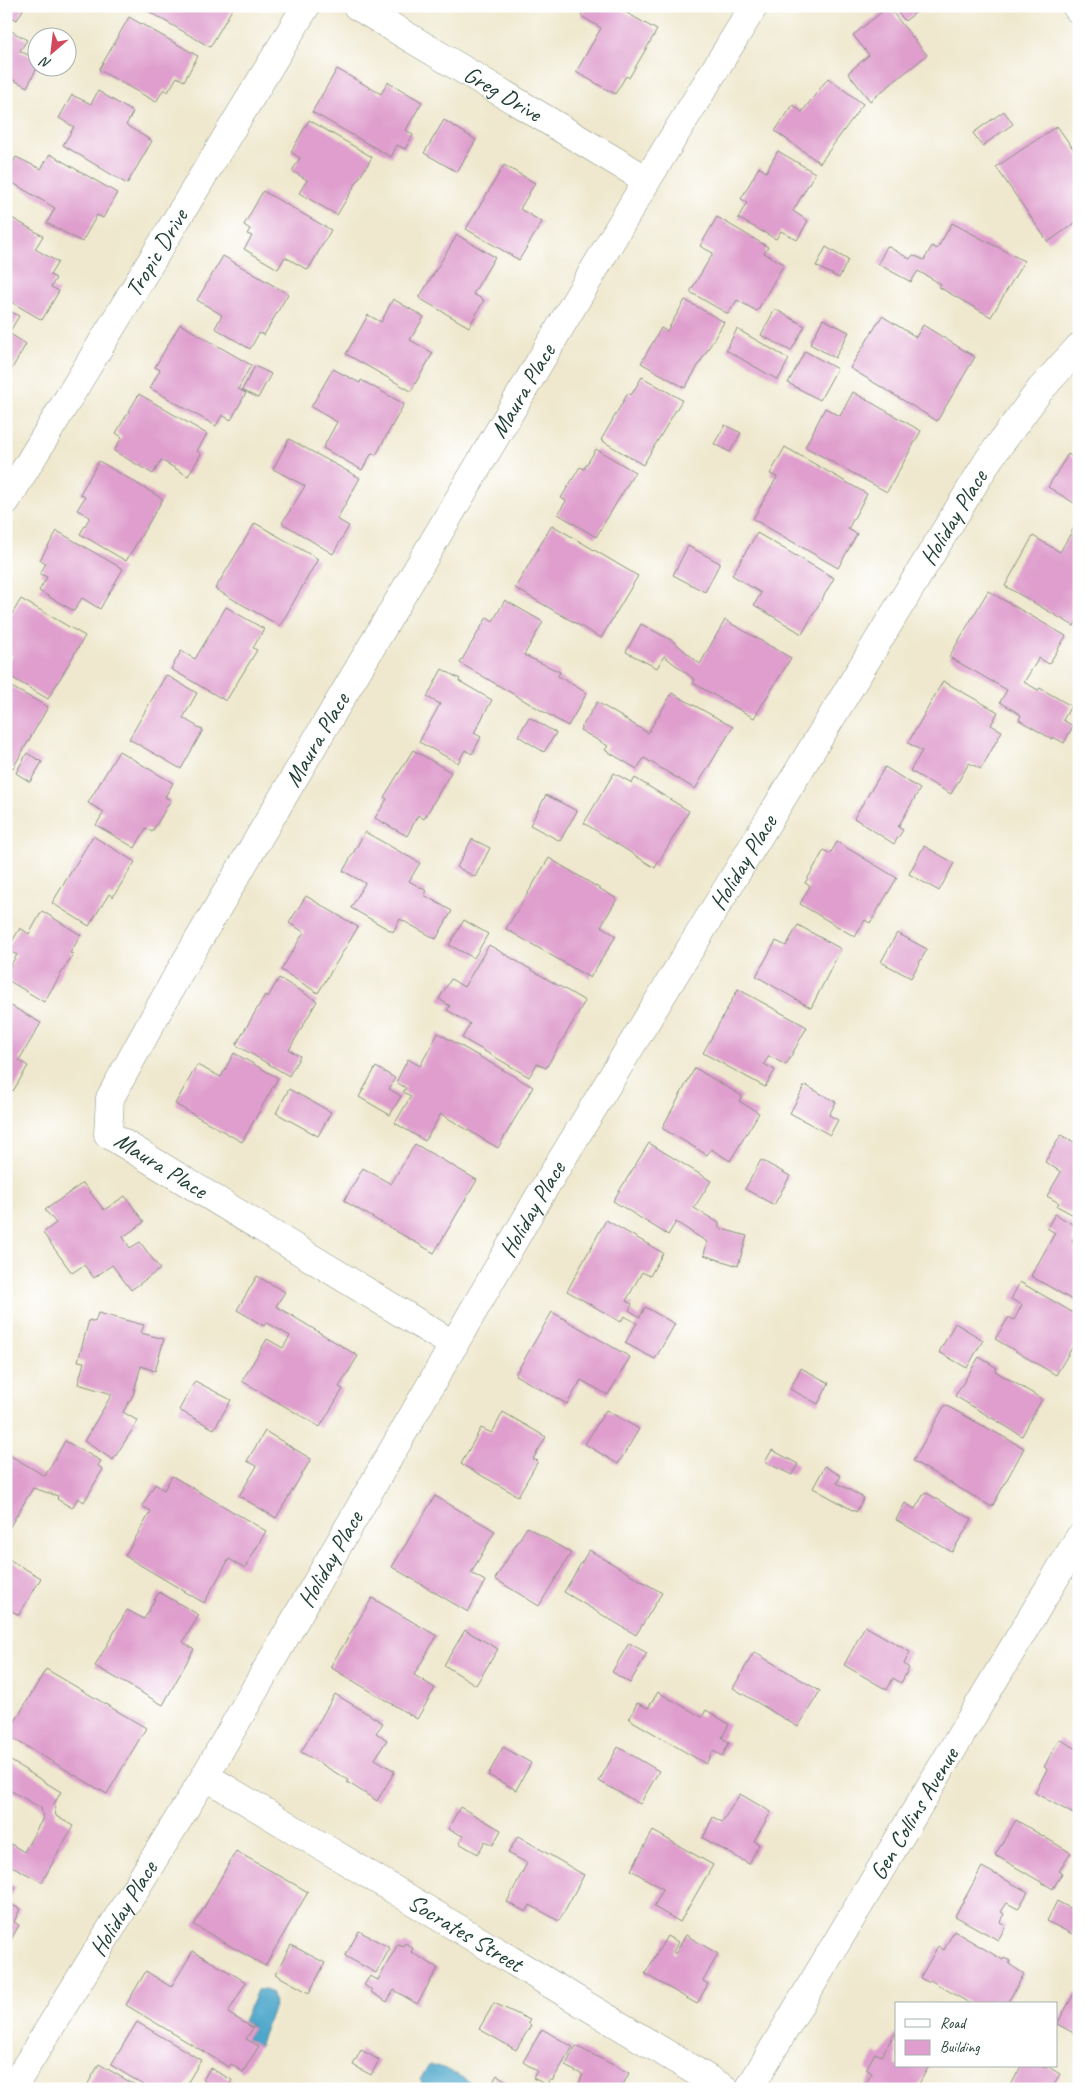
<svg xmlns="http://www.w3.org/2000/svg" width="1085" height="2095" viewBox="0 0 1085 2095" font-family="Caveat,sans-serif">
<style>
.water{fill:#4ca6ca;stroke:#36727f}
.building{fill:#df9ecd}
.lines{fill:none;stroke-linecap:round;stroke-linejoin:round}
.minor-casing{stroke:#879281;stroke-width:29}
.major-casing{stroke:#879281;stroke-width:29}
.minor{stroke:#fff;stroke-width:28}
.major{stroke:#fff;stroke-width:28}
.labels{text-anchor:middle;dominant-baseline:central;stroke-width:4.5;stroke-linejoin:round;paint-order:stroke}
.street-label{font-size:24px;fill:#1f3d34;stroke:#fff}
</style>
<rect width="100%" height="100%" fill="#fff"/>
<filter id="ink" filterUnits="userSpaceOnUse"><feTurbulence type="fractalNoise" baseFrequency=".02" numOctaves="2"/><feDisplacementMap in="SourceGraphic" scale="10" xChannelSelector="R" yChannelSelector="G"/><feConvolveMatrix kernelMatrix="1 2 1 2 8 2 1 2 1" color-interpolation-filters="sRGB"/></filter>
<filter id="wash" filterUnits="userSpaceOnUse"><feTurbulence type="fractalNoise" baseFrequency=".0096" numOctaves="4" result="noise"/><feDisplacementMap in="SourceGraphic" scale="20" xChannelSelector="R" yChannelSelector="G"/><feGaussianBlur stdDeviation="1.12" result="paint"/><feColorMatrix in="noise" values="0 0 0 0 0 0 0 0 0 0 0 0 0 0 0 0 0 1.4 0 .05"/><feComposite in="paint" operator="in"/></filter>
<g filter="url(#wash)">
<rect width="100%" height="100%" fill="#efe8ce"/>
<g class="water">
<path d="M265 1989 271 1993 275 2003 259 2046 246 2039 253 2028 243 2021 257 1990Z"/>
<path d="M429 2064C446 2067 460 2076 474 2085V2089H426L420 2080Z"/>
</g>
<g id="blocks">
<g class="building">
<path d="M6 6H25L17 20 6 14Z"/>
<path d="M139 6H234L210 47Z"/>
<path d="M586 6H619L618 8 657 30 629 78 626 76 615 94 576 72 601 28 581 16Z"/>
<path d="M893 6H924L905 21Z"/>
<path d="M888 7 927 55 870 101 848 73 869 55 853 35Z"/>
<path d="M129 17 198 56 184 81 177 77 168 92 164 89 156 102 99 70Z"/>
<path d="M6 28 27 40 20 51 38 60V66L27 87 6 76Z"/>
<path d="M337 69 381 94 388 82 422 102 406 130 413 135 405 149 397 145 391 157 312 112Z"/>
<path d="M828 78 863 104 820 163 775 131 793 105 802 112Z"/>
<path d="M98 91 133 112 126 125 152 141 127 184 63 145 74 127 59 118 72 95 91 104Z"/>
<path d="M1004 111 1013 124 982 146 973 133Z"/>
<path d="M309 120 372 157 337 215 299 193 307 180 292 171 300 158 291 152Z"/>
<path d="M444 120 476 140 457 172 424 153Z"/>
<path d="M1057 126 1079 157V220L1048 242 996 167Z"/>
<path d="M778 151 815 173 793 211 808 221 797 240 781 231 776 239 738 218 747 202 741 199 759 167 766 172Z"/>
<path d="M50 154 117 193 103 218 97 215 82 242 47 223 55 208 6 179V173L16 157 41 169Z"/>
<path d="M504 165 535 183 520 209 542 222 519 260 466 229Z"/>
<path d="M263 191 331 230 308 270 285 257 278 269 244 249 252 236 247 234 250 229 244 225Z"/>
<path d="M7 215 43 236 35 249 58 262 50 275 56 278 51 287 59 291 42 320 6 299Z"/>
<path d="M717 217 768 247 764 253 784 264 757 311 737 300 728 314 690 292 713 253 700 246Z"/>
<path d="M952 223 1024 261 991 317 939 287 941 284 918 271 911 282 878 264 887 246 910 259 913 255 924 260 932 246 937 249Z"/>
<path d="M457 235 495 257 473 294 484 300 469 327 419 298Z"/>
<path d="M826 247 848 260 839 278 816 266Z"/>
<path d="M223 256 288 294 264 335 259 333 250 349 215 328 222 315 197 300Z"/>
<path d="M393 299 424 317 410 340 433 353 411 391 346 354 368 315 381 322Z"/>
<path d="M685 300 724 322 685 388 641 363 661 328 667 331Z"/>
<path d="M6 309 19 316 9 333 26 344 6 379Z"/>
<path d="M775 309 805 326 791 351 761 335Z"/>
<path d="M882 316 916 337 923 325 975 357 937 421 850 368Z"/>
<path d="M823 319 849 332 835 358 810 344Z"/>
<path d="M180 324 251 365 238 389 246 393 231 420 222 415 216 426 150 388 160 370 155 367Z"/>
<path d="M737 329 789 359 778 380 726 350Z"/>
<path d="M805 351 837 369 820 400 788 383Z"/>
<path d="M255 366 271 374 258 398 242 390Z"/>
<path d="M333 369 360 383 361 380 404 404 376 455 372 453 362 470 323 448 337 422 311 407Z"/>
<path d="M642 377 682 400 643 465 601 440 628 393 631 395Z"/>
<path d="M853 392 921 431 887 492 805 447 825 408 840 416Z"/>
<path d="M139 394 207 434 197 451 201 454 188 476 161 460 153 474 114 451 122 437 116 433Z"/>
<path d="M725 425 741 433 730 452 714 444Z"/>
<path d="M289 439 360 478 337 519 349 526 333 554 282 523 305 486 273 469Z"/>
<path d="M785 447 867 494 848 529 857 534 838 568 753 519 777 477 770 474Z"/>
<path d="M596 449 635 472 596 537 558 514 566 501 561 498 580 467 584 469Z"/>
<path d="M1068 454 1079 461V506L1048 487Z"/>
<path d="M99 461 163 499 126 561 80 534 90 517 77 510 85 497 80 494Z"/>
<path d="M255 523 318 559 280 626 215 589Z"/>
<path d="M552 525 638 576 601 638 515 588Z"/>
<path d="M1075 526 1079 528V618L1074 626 1005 586 1033 536 1060 552Z"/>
<path d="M57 531 123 569 100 609 82 598 74 611 39 591 47 577 40 574 46 563 40 560Z"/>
<path d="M757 533 834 578 802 634 754 605 761 593 732 575Z"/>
<path d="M688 546 720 563 705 592 673 575Z"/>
<path d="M988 591 1066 636 1049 664 1039 658 1024 682 1038 690 1040 688 1071 706 1063 720 1073 726 1064 743 1053 737 1052 739 1019 720 1021 715 1000 702 1007 690 949 657Z"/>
<path d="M21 599 85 636 48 699 6 674V667L13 655 6 652V624Z"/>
<path d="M505 600 543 622 524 655 560 672 558 676 587 693 568 726 460 663 487 617 493 621Z"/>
<path d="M226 607 264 629 253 648 257 650 226 701 171 669 181 651 195 659Z"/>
<path d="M725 620 791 658 754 718 693 683 695 680 664 656 657 668 626 652 641 624 673 641 700 664Z"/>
<path d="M442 669 460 679 459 681 492 700 474 733 481 737 472 754 465 750 458 763 419 742 440 704 427 697Z"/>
<path d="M166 675 197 693 183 718 203 730 181 769 129 739Z"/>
<path d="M943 681 998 712 991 725 1002 731 981 769 969 763 951 794 910 771 922 751 908 743Z"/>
<path d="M6 684 48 707 13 768 6 764Z"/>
<path d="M672 693 733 727 695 789 644 758 637 769 605 750 608 746 580 730 597 702 648 733Z"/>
<path d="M529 717 556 733 544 752 518 736Z"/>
<path d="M413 750 451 772 424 819 418 815 407 836 375 818 387 799 384 797Z"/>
<path d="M119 751 173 783 165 797 171 800 152 832 146 828 135 848 96 825 104 812 88 803Z"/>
<path d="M27 753 42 762 30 782 16 773Z"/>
<path d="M885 767 920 789 898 827 903 830 894 844 854 818Z"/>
<path d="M614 773 632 783 635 778 689 811 655 868 584 823Z"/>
<path d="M546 795 577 811 560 841 530 825Z"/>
<path d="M365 832 420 863 409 881 427 891 424 895 452 911 436 939 400 919 393 932 351 908 365 883 343 871Z"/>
<path d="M93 836 135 862 113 897 109 894 89 926 52 903Z"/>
<path d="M472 839 490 848 475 877 457 867Z"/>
<path d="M837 842 897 878 870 923 865 920 855 937 800 904 810 886 805 883 824 850 830 854Z"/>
<path d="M924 846 954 863 939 891 909 874Z"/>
<path d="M549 858 617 899 601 926 616 936 590 978 506 929Z"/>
<path d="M306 896 358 927 318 993 281 970 304 932 289 923Z"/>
<path d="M42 911 81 935 70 953 73 954 44 1002 6 979V972L17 955 7 950 20 928 29 934Z"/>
<path d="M464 920 488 934 474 958 449 945Z"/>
<path d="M798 925 841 949 811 1008 756 976 776 941 786 946Z"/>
<path d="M897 933 927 949 911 978 881 962Z"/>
<path d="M489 945 585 1001 546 1068 537 1064 529 1077 462 1038 470 1024 447 1010 450 1006 439 999 451 979 464 987Z"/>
<path d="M279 978 317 1001 289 1050 300 1056 289 1076 236 1045 265 995 268 997Z"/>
<path d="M738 989 807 1027 786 1065 769 1056 764 1064 775 1070 765 1087 703 1053Z"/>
<path d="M6 1003 41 1023 19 1060 28 1066 13 1091 6 1087Z"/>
<path d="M438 1033 533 1087 498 1148 441 1114 425 1141 395 1123 411 1096 403 1092 406 1088 396 1082 408 1059 420 1066Z"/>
<path d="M234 1053 278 1078 242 1142 175 1104 197 1065 221 1077Z"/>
<path d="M376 1067 395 1078 389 1089 401 1096 390 1115 359 1097Z"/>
<path d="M695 1068 742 1096 739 1101 759 1113 730 1161 711 1149 707 1155 662 1128Z"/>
<path d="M805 1085 836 1102 829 1115 838 1120 830 1135 790 1113Z"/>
<path d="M289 1089 331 1112 318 1136 276 1113Z"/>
<path d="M1061 1135 1079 1145V1218L1057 1206 1059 1203 1047 1196 1061 1172 1045 1162Z"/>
<path d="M649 1143 711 1181 694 1208 719 1223V1228L747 1236 738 1266 704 1255 707 1242 676 1222 668 1235 613 1201Z"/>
<path d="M415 1144 477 1180 434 1253 344 1201 363 1168 391 1184Z"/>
<path d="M761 1160 790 1176 774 1205 745 1189Z"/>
<path d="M83 1183 104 1210 125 1196 144 1222 123 1237 130 1248 140 1242 160 1269 131 1290 112 1265 94 1278 84 1265 72 1273 43 1233 56 1223 45 1210Z"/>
<path d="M1055 1214 1079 1228 1072 1241 1079 1245V1304L1031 1276 1055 1233 1047 1228Z"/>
<path d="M606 1220 663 1253 650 1276 642 1272 626 1301 632 1304 629 1310 640 1317 645 1307 675 1324 655 1359 625 1343 637 1323 624 1316 621 1322 567 1291Z"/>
<path d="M257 1276 285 1292 276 1306 358 1356 339 1387 343 1389 320 1427 242 1381 267 1339 283 1348 290 1336 266 1322 264 1326 237 1310Z"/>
<path d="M1020 1282 1079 1316V1336L1056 1375 995 1339 1009 1317 1014 1320 1022 1305 1011 1299Z"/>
<path d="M552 1312 630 1357 608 1395 581 1380 567 1404 515 1375Z"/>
<path d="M98 1313 144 1325 141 1333 164 1339 155 1371 141 1366 133 1395 123 1412 138 1421 113 1460 84 1441 112 1394 78 1384 84 1362 78 1361 89 1320 95 1322Z"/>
<path d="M955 1323 983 1340 967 1368 939 1352Z"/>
<path d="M979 1357 997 1368 995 1371 1042 1399 1022 1436 955 1396Z"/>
<path d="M801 1368 829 1383 818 1404 790 1389Z"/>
<path d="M195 1381 231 1400 214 1429 179 1410Z"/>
<path d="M945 1405 1024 1448 992 1507 913 1461Z"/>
<path d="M606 1410 639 1429 618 1464 585 1444Z"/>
<path d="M503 1412 546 1437 533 1459 538 1461 518 1496 461 1464 481 1428 492 1433Z"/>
<path d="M265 1431 311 1459 276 1518 239 1496 257 1466 247 1461Z"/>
<path d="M65 1441 101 1461 98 1466 103 1469 84 1502 78 1498 72 1508 57 1499 58 1496 33 1488 6 1533V1453L45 1476Z"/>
<path d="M772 1450 798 1464 792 1475 765 1462Z"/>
<path d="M825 1466 841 1476 837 1483 864 1498 856 1512 813 1488Z"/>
<path d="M172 1476 266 1531 245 1568 229 1559 204 1603 125 1556 151 1511 142 1506 155 1484 164 1490Z"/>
<path d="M925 1492 972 1519 952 1552 896 1520 905 1503 915 1509Z"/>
<path d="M435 1496 495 1531 471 1573 485 1581 468 1612 392 1567Z"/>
<path d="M527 1527 571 1553 539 1606 495 1579Z"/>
<path d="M589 1550 662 1593 636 1635 564 1592Z"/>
<path d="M10 1560 41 1578 19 1615 6 1608V1567Z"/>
<path d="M159 1592 199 1615 183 1642 194 1649 163 1705 95 1666 127 1610 144 1619Z"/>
<path d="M372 1598 437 1636 414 1675 435 1688 417 1719 330 1667Z"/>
<path d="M865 1626 910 1652 904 1664 909 1668 901 1683 893 1678 887 1690 844 1665Z"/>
<path d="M465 1630 498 1649 476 1685 444 1665Z"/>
<path d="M629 1643 647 1653 630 1683 612 1672Z"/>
<path d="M754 1652 820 1691 798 1727 733 1688Z"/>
<path d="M46 1669 146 1728 107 1794 7 1735Z"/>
<path d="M658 1692 702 1717 706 1710 729 1724 722 1738 729 1743 722 1756 713 1751 706 1764 629 1719 637 1703 648 1708Z"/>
<path d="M335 1694 383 1723 376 1733 387 1740 375 1759 395 1771 377 1801 347 1782 348 1780 301 1752Z"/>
<path d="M1059 1739 1079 1750V1817L1035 1793 1047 1769 1044 1767Z"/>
<path d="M503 1747 531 1763 516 1790 488 1775Z"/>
<path d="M618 1747 659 1771 640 1804 599 1781Z"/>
<path d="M6 1758 61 1792 54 1804 56 1816 73 1826 42 1882 6 1863V1854L11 1844 24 1852 43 1818 41 1808 6 1788Z"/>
<path d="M740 1794 771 1812 754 1841 759 1844 749 1864 703 1838 713 1817 722 1822Z"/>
<path d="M460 1807 501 1830 493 1845 485 1841 478 1854 459 1843 463 1836 448 1829Z"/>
<path d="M1016 1820 1071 1853 1059 1871 1062 1873 1053 1889 995 1855Z"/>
<path d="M653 1831 713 1865 680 1922 654 1907 663 1889 631 1870Z"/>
<path d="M518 1836 584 1875 559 1921 530 1905 526 1912 507 1902 527 1863 508 1853Z"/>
<path d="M236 1851 308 1892 265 1966 194 1925Z"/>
<path d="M982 1867 1028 1892 1018 1909 1007 1903 1001 1912 1004 1914 1000 1922 1006 1926 998 1940 955 1916Z"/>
<path d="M6 1882 16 1887 8 1903 20 1909 14 1922 19 1925 6 1949Z"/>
<path d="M1057 1901 1079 1913V1923L1072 1934 1047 1921Z"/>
<path d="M359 1931 390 1948 376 1973 345 1956Z"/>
<path d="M954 1931 1003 1960 1004 1958 1010 1961 1009 1964 1024 1974 1007 2004H971L930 1980 928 1982 920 1978 938 1946 944 1950Z"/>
<path d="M686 1935 718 1954 703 1981 708 1984 697 2004 645 1974 667 1936 678 1942 673 1952 675 1954Z"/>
<path d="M405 1943 413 1948 411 1952 438 1968 417 2004 394 1990 387 2002 371 1992 372 1990 364 1985 370 1976 378 1980 398 1944 403 1946Z"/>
<path d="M291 1945 325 1963 309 1993 275 1974Z"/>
<path d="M193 1951 246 1982 228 2013 253 2028 246 2039 259 2046 243 2072 231 2064 229 2067 126 2005 146 1971 171 1987Z"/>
<path d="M1075 1992 1079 1994V2036L1057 2024Z"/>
<path d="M494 2003 530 2020 528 2023 531 2025 516 2050 479 2029Z"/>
<path d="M137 2022 201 2060 184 2089H150L111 2065Z"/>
<path d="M542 2029 573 2047 552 2081 550 2079 547 2085 533 2078 537 2071 523 2062Z"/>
<path d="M896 2032V2066H929L916 2089H862L872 2073 866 2069 875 2053 881 2056Z"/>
<path d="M576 2046 629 2073 621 2089H576L583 2075 565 2066Z"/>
<path d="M361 2050 379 2060 371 2075 353 2065Z"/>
<path d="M99 2064 142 2089H85Z"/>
<path d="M1021 2066H1047L1060 2074 1052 2089H1009Z"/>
<path d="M210 2068 232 2080 227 2089H220L203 2080Z"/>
<path d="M497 2075 520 2089H489Z"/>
</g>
</g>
</g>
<g filter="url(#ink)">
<use href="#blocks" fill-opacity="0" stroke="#879281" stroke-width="1"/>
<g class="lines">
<defs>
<g id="minor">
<path id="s1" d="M357 6 647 180"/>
<path id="s2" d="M6 501 306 6"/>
<path id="s3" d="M454 1345 108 1134 110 1098 176 978 647 180 754 6"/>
<path id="s4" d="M205 1776 725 2089"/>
<path id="s5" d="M12 2089 205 1776 540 1195 989 459 1040 390 1079 347"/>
<path id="s6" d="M749 2089 1079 1538"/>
</g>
<path id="major" d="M1076 6 1079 10"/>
</defs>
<use href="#minor" class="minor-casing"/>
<use href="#major" class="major-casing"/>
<use href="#minor" class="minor"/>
<use href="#major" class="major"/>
</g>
</g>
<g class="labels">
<g class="street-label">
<text stroke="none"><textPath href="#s1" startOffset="170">Greg Drive</textPath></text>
<text stroke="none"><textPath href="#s2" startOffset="290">Tropic Drive</textPath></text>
<text stroke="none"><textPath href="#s3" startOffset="1260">Maura Place</textPath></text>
<text stroke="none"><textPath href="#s5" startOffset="1832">Holiday Place</textPath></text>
<text stroke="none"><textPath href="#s3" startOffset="855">Maura Place</textPath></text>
<text stroke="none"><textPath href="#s5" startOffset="1428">Holiday Place</textPath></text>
<text transform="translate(161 1165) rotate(32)">Maura Place</text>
<text stroke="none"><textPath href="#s5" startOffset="1022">Holiday Place</textPath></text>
<text stroke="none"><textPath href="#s5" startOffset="618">Holiday Place</textPath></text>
<text stroke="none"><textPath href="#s6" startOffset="321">Gen Collins Avenue</textPath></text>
<text stroke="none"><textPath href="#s5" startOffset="212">Holiday Place</textPath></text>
<text stroke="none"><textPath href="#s4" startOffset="304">Socrates Street</textPath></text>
</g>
</g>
<rect width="1085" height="2095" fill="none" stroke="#fff" stroke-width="25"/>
<rect x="895" y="2002" width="162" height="65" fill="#ffffff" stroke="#a5b1ae"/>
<rect x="905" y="2019" width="25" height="8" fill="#ffffff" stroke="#a5b1ae"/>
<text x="940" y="2028" font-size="15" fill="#1f3d34">Road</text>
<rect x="905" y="2040" width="25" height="15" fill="#df9ecd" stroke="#a5b1ae"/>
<text x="940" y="2052" font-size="15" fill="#1f3d34">Building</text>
<g transform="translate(52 52) rotate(208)"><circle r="24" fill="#ffffff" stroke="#a5b1ae"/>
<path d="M0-4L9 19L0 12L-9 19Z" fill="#d1495b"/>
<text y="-8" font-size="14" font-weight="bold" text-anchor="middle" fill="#1f3d34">N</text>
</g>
</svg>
